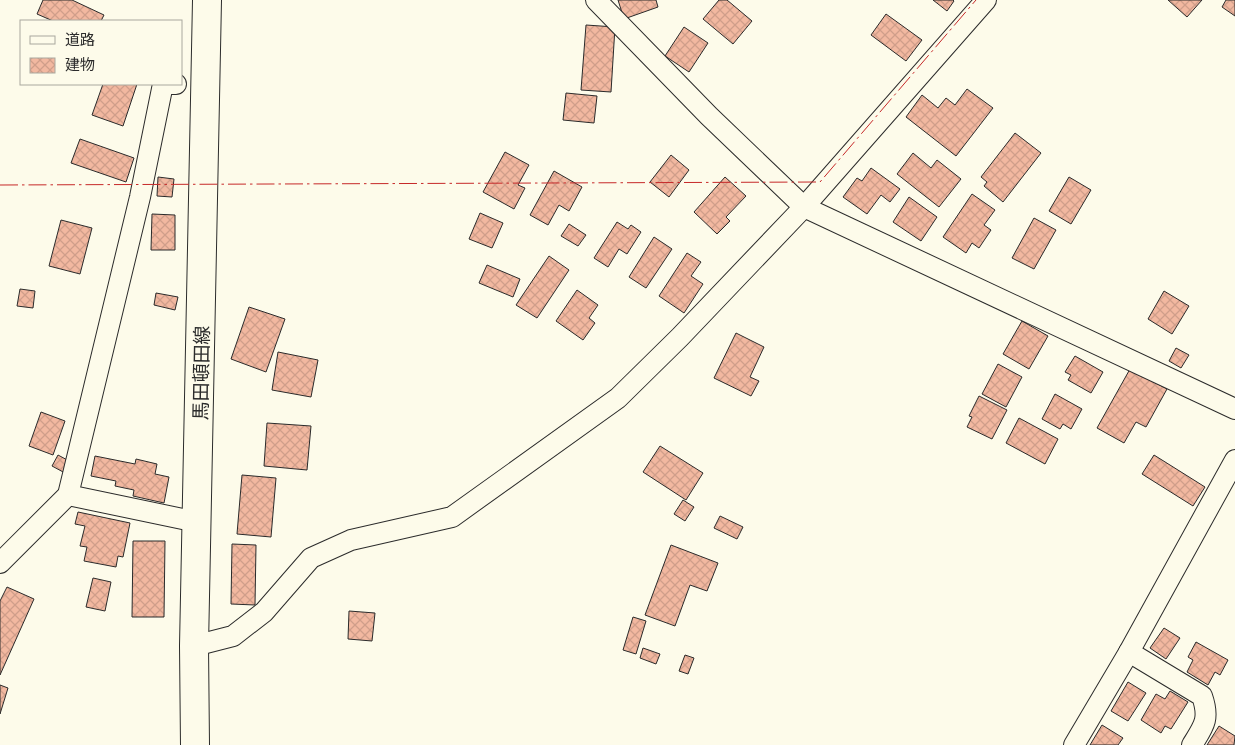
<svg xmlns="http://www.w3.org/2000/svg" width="1235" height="745" viewBox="0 0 1235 745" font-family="Mulish,'Noto Sans JP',sans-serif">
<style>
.building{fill:url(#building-cross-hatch);stroke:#2b2b2b}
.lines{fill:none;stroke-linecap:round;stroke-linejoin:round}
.minor-casing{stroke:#2b2b2b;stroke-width:22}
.primary-casing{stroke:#2b2b2b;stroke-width:30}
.minor{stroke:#fdfbea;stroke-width:20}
.primary{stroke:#fdfbea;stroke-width:28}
.power{stroke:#c62828;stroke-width:1;stroke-dasharray:18 4 2.5 4;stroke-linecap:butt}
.labels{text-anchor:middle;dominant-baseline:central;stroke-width:4;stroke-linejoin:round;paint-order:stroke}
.street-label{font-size:19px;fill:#2b2b2b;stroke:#fdfbea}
</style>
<defs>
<pattern id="building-cross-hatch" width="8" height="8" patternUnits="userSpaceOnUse" patternTransform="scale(1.25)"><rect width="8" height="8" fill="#f2b8a0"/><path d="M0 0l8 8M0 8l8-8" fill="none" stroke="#d09e8a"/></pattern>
</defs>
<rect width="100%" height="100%" fill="#fdfbea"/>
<g class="building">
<path d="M43 0H72L104 15 101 21H53L37 14Z"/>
<path d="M618 0H656L658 7 624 19Z"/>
<path d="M719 0H727L752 21 733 44 703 19Z"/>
<path d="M933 0H953L954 1 947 11Z"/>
<path d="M1168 0H1202L1187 17Z"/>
<path d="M1226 0H1235V16L1222 7Z"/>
<path d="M886 14 922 40 906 61 871 35Z"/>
<path d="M586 25 615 27 611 92 581 90Z"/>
<path d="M684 27 708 43 689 72 665 56Z"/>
<path d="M103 84H137L123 126 92 115Z"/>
<path d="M967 89 993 108 956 156 906 117 922 95 938 108 946 98 955 105Z"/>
<path d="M566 93 597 96 594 123 563 120Z"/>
<path d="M1015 133 1041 153 1003 202 984 186 987 182 981 177Z"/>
<path d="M80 139 134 158 126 182 71 163Z"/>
<path d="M505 152 529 165 518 185 525 188 514 209 483 192Z"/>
<path d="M913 153 931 168 937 160 961 179 939 207 897 174Z"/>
<path d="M671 155 689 170 669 197 650 182Z"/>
<path d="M871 168 900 189 890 202 881 195 867 214 843 197 857 178 862 181Z"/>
<path d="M554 171 582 187 569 211 559 205 548 225 530 215Z"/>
<path d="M158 177 174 179 172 197 157 196Z"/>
<path d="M725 177 746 196 726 217 730 221 717 234 694 212Z"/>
<path d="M1069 177 1091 190 1071 224 1049 211Z"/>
<path d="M972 194 995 210 984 225 991 230 979 248 972 243 966 253 943 237Z"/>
<path d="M909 197 937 217 921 241 893 222Z"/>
<path d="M480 213 503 223 492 248 469 239Z"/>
<path d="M152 214 175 215V250H151Z"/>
<path d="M1034 218 1056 230 1034 269 1012 258Z"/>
<path d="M61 220 92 228 80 274 49 266Z"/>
<path d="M617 222 628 229 631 225 641 232 627 254 619 249 608 267 594 258Z"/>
<path d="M569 224 586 235 578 246 561 236Z"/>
<path d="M654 237 672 249 646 288 629 277Z"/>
<path d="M687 253 701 262 691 276 703 284 684 313 659 296Z"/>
<path d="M549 256 569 270 537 318 516 305Z"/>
<path d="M487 265 520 279 513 297 479 283Z"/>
<path d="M20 289 35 291 33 308 17 306Z"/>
<path d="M577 290 598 305 589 318 595 323 583 340 556 321Z"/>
<path d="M1164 291 1189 306 1172 334 1148 319Z"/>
<path d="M156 293 178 297 175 310 154 305Z"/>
<path d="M249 307 285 319 266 372 231 359Z"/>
<path d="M1022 321 1048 336 1029 369 1003 354Z"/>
<path d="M736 333 764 347 750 377 759 381 751 396 714 378Z"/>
<path d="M1176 348 1189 355 1181 368 1169 361Z"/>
<path d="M278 352 318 360 311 397 272 390Z"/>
<path d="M1075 356 1103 372 1091 393 1068 380 1071 375 1065 372Z"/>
<path d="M998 364 1022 377 1006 407 982 394Z"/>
<path d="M1130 369 1167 389 1146 427 1136 422 1124 443 1097 428Z"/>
<path d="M1055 394 1082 409 1071 429 1063 424 1060 429 1042 419Z"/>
<path d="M979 396 1007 410 992 439 967 427 972 417 969 416Z"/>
<path d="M41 412 65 421 53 455 29 446Z"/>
<path d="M1019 418 1058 439 1045 464 1006 443Z"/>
<path d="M267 423 311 426 307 470 264 466Z"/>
<path d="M660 446 703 473 686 500 643 472Z"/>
<path d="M58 455 71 462 65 473 52 466Z"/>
<path d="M1154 455 1205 487 1193 506 1142 474Z"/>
<path d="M95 456 135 464 136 459 157 464 155 474 169 477 164 503 133 496 134 490 115 486 116 481 91 476Z"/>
<path d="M242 475 276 478 271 537 237 534Z"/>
<path d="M683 500 694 507 685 521 674 514Z"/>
<path d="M78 512 130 523 123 557 118 556 116 567 84 561 87 547 80 546 85 526 75 524Z"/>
<path d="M720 516 743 527 737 539 714 528Z"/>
<path d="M133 541H165L164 617H132Z"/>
<path d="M232 544 256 545 255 605 231 604Z"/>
<path d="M671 545 718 563 707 591 690 585 675 626 645 615Z"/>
<path d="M93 578 111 582 105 611 86 607Z"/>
<path d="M7 587 34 599 0 675V601Z"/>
<path d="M349 611 375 613 372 641 348 639Z"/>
<path d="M633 617 646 621 636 654 623 650Z"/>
<path d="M1164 628 1180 638 1166 659 1150 648Z"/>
<path d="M1196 642 1228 660 1220 675 1215 672 1208 685 1187 672 1193 660 1188 657Z"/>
<path d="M643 648 660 654 656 664 640 658Z"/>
<path d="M685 655 694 658 688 674 679 671Z"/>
<path d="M1128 682 1146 693 1128 721 1111 711Z"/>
<path d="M0 685 8 688 0 714Z"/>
<path d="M1170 691 1188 702 1171 729 1165 726 1161 733 1141 720 1156 694 1165 699Z"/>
<path d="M1102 725 1123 738 1118 745H1090Z"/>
<path d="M1219 726 1235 736 1234 745H1207Z"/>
</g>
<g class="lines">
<defs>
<g id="minor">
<path d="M596 0 709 116 804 207 1235 409"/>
<path d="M68 495 197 522"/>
<path d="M0 563 68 495 140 197 163 84H176"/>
<path d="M194 646 233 636 264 612 311 558 351 540 452 517 618 398 680 337 804 207 986 0"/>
<path d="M1129 652 1202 696C1210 719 1204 726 1192 745"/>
<path d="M1074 745 1129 652 1235 460"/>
</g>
<path id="primary" d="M195 745 194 646 207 0"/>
</defs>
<use href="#minor" class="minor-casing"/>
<use href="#primary" class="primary-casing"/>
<use href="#minor" class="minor"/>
<use href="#primary" class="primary"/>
<path class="power" d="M0 185 820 182 976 0"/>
</g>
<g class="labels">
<g class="street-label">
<text transform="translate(201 373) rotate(-89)">馬田頓田線</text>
</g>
</g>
<rect x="20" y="20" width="162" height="65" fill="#fdfbea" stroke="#a9a89e"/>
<rect x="30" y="36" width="25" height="8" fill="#fdfbea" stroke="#a9a89e"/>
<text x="65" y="45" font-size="15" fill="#2b2b2b">道路</text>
<rect x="30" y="58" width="25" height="15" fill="url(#building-cross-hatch)" stroke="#a9a89e"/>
<text x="65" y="70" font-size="15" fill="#2b2b2b">建物</text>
</svg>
